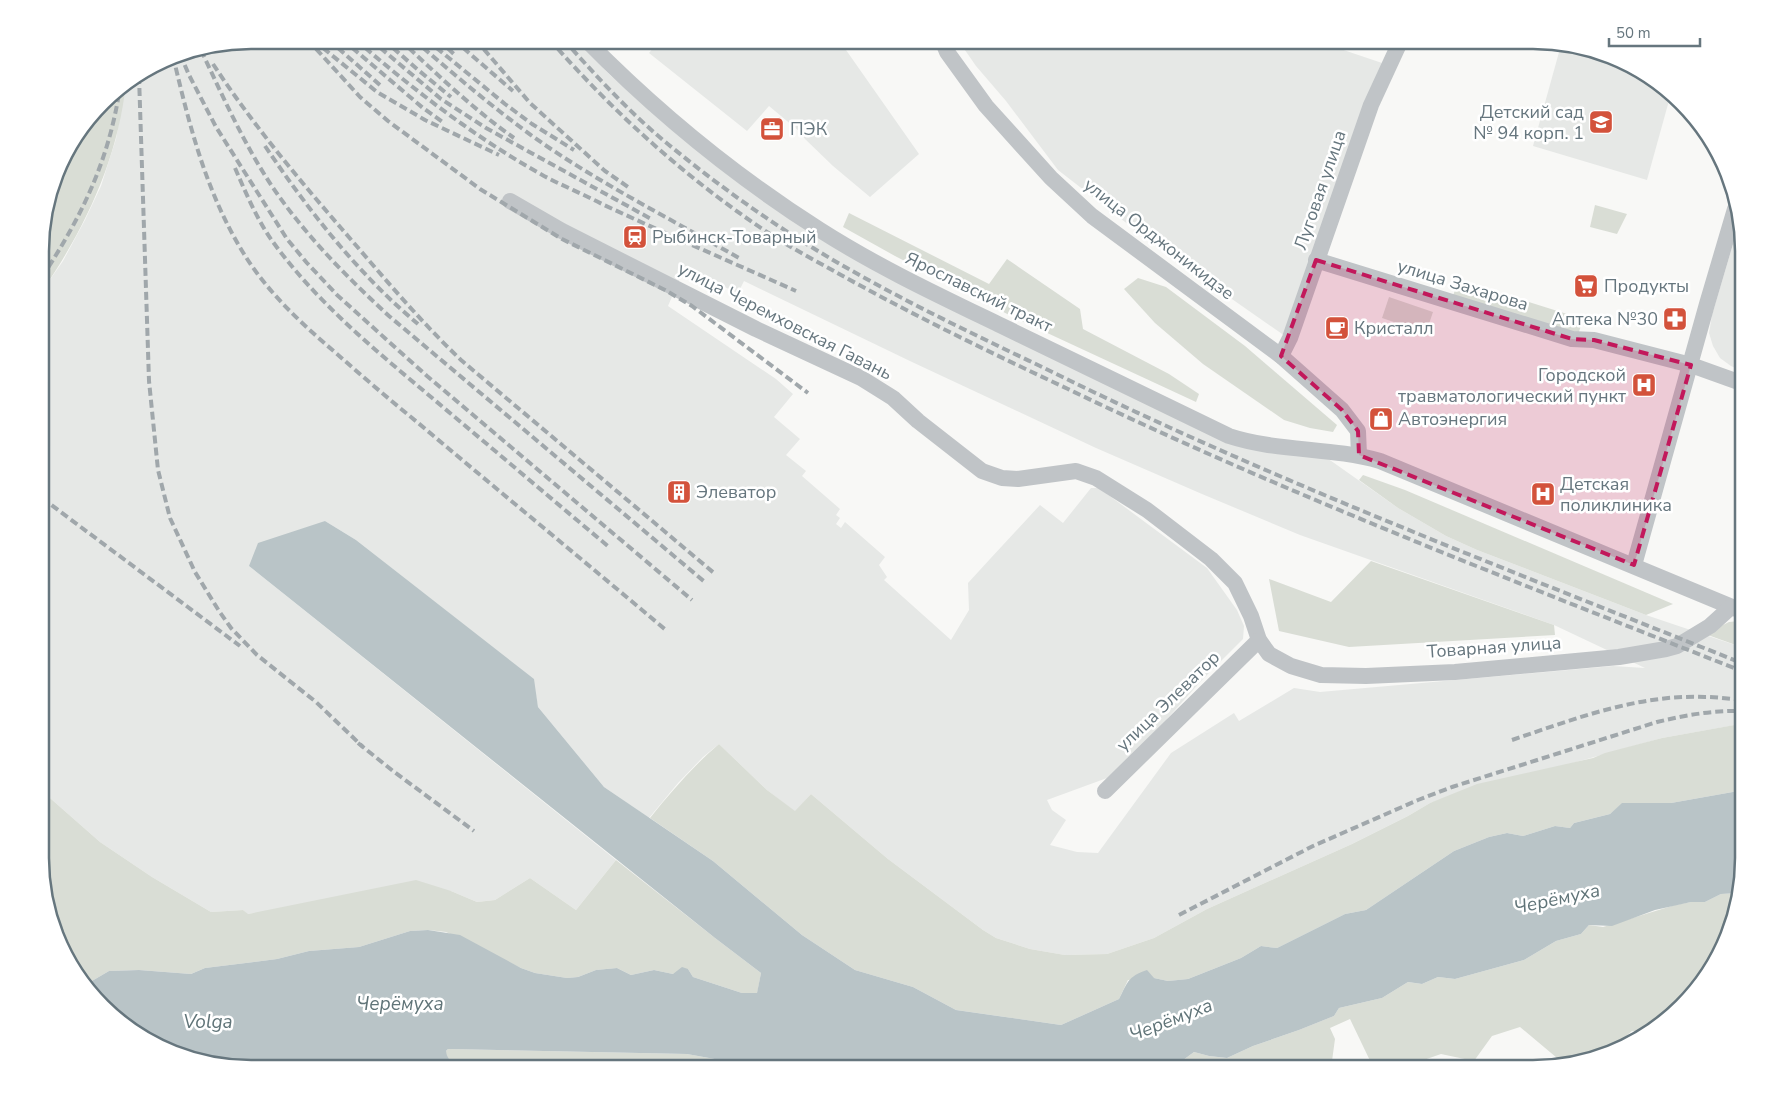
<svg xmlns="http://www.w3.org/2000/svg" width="1784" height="1109" viewBox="0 0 1784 1109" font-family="'Nunito Sans',sans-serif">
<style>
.built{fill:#e6e8e6;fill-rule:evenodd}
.green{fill:#d9ddd5}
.water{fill:#b9c4c7}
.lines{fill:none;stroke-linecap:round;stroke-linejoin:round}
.minor{stroke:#c0c4c7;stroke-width:16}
.rail{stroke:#a0a7ab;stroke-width:4;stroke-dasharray:8 4;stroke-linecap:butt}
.marked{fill:#c2185b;fill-opacity:0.2;stroke:#c2185b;stroke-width:4;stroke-dasharray:10 6;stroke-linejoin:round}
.labels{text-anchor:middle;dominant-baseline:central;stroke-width:5;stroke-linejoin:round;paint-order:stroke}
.poi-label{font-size:18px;fill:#66767e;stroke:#fff;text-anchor:start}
.street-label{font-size:18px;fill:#66767e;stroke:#fff}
.water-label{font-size:19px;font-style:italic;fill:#607478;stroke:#fff}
.rim{fill:none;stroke:#66767e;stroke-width:2.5}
</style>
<rect width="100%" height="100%" fill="#f8f8f6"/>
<g class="built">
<path d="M251 40H575L610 75 645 106 781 212 1221 436 1327 458 1398 508 1446 536 1477 550 1646 615 1744 648V722L1741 724 1662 738 1430 803 1408 816 1352 844 1207 909 1154 938 1107 954 1065 955 1030 949 996 938 983 930 888 859 811 794 795 812 767 790 719 744 703 757 678 783 649 818 604 787 538 707 533 679 356 540 325 521 249 566 616 860 576 910 530 878 495 900 477 902 451 891 247 914 243 910 211 912 152 877 100 842 42 791V291L63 261 85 220 101 186 116 139 126 83 171 56ZM684 269 738 293 744 281 912 362 1096 448 1202 494 1300 535 1554 625 1645 668 1613 666 1320 692 1294 688 1239 721 1234 713 1171 753 1098 853 1077 852 1050 845 1066 820 1052 810 1047 800 1107 778 1148 740 1202 680 1243 639 1244 626 1237 610 1207 568 1099 488H1091L1063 523 1040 505 990 559 968 583 969 610 951 640 884 580 887 577 879 565 885 557 845 522 841 528 836 524 840 518 836 515 840 509 802 476 806 471 786 455 800 439 774 417 793 394 776 379 668 306Z"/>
<path d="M660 40H839L919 154 870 197 833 166 805 139 799 131 769 106 747 131 649 53Z"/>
<path d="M958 40H1314L1382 63 1285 336 1156 246 1058 170 1006 101 976 66Z"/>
<path d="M1561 45 1601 51 1650 75 1670 97 1647 180 1533 146Z"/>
<path d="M1739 224 1744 238V372L1731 366 1720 358 1713 346 1709 333 1712 315Z"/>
</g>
<g class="green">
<path d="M126 83C118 159 85 229 42 291V224L62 157 106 100H111L113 92Z"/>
<path d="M1595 205 1627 214 1617 234 1590 227Z"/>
<path d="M849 213 989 284 1007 259 1080 309 1083 329 1169 374 1199 394 1196 402 1015 318 895 256 843 227Z"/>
<path d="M1138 278 1166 287 1245 346 1337 425 1333 432 1310 428 1284 420 1203 364 1155 323 1124 289Z"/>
<path d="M1458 280 1583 319 1578 335 1453 296Z"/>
<path d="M1389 297 1433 312 1426 333 1382 318Z"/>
<path d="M1363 475 1405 490 1673 604 1646 615 1477 550 1446 536 1398 508 1359 480Z"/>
<path d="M1371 561 1554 625 1555 635 1349 647 1279 631 1269 579 1331 602Z"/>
<path d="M1739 621 1744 622V648L1705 634 1729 622Z"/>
<path d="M1744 722V790L1671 803H1623L1610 814 1574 823 1570 828 1555 826 1523 836 1507 833 1489 837 1454 851 1366 910 1345 914 1277 948 1261 946 1241 958 1188 979 1168 981 1154 978 1128 980 1119 999 1061 1025 956 1010 913 987 855 970 802 935 713 861 650 818C671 792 693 766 719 744L767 790 795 811 811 794 888 859 983 930 996 938 1030 949 1065 955 1107 954 1154 938 1207 909 1352 844 1408 816 1430 803 1477 784 1593 758 1605 753 1662 738 1740 724Z"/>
<path d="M42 791 100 842 152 877 211 912 243 910 248 914 416 880 451 891 477 902 495 900 530 878 576 910 616 860 715 938 761 973 757 994 742 993 693 977 688 969 673 974 654 970 631 975 617 968 596 970 578 977 567 978 535 973 521 968 446 932 428 930 410 931 359 947 309 951 277 959 205 968 191 974 139 970 109 971 85 985 75 975 42 885Z"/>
<path d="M1739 893 1733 926 1709 975 1646 1034 1632 1031 1611 1049 1563 1063 1520 1027 1492 1036 1474 1061 1441 1054 1398 1069H1374L1350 1019 1330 1028 1335 1039 1332 1061 1313 1069H1171L1194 1052 1209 1056 1227 1058 1253 1046 1299 1030 1334 1016 1339 1008 1382 998 1408 982 1422 984 1438 977 1455 979 1524 960 1556 941 1581 934 1589 925 1603 927 1675 905 1691 902H1705L1721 894Z"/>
<path d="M448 1049 687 1054 720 1060 750 1069H459L446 1056V1051Z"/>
</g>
<path class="water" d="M325 521 356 540 534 679 538 707 604 787 713 861 802 935 855 970 913 987 956 1010 1061 1025 1119 999C1128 982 1127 977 1147 970L1154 978 1168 981 1188 979 1241 958 1261 946 1277 948 1345 914 1366 910 1454 851 1489 837 1507 833 1523 836 1555 826 1570 828 1574 823 1610 814 1622 803H1671L1744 790V871L1739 893 1721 894 1705 902H1691L1655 910 1612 926 1589 925 1581 934 1556 941 1524 960 1455 979 1438 977 1422 984 1408 982 1382 998 1339 1008 1334 1016 1299 1030 1253 1046 1227 1058 1209 1056 1194 1052 1171 1069H750L720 1060 687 1054 448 1049 446 1051C447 1058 449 1060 456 1062L459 1069H251L196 1062 134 1034 85 985 109 971 139 970 191 974 205 968 277 959 309 951 359 947 410 931 428 930 460 935 521 968 535 973 567 978 578 977 596 970 617 968 631 975 654 970 673 974 682 967 688 969 693 977 742 993H757L761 973 715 938 249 566 258 543Z"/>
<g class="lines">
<g class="minor">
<path d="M586 40C656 111 735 176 820 230 878 267 940 296 1002 326 1078 363 1153 399 1229 436 1278 452 1331 447 1380 461L1744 612"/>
<path d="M942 40 947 52 986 106 1051 178 1092 216 1281 356 1342 410 1358 431 1359 455"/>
<path d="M510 201 562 231 756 329 861 378 893 398 918 421 982 471 1002 478 1018 479 1076 471 1096 478 1147 510 1211 559 1235 583 1251 616 1259 640 1269 654 1291 666 1321 675 1366 676 1455 672 1619 657 1666 649 1677 646 1710 626 1731 607"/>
<path d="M1316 260 1572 339 1594 340 1691 365 1744 384"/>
<path d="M1281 356 1290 338 1371 105 1401 40"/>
<path d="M1634 565 1707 304 1735 209"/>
<path d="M1105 791 1259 640"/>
</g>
<g class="rail">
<path d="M308 40 360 97 388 121 480 189 562 239 665 290 692 306 808 393"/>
<path d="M329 40 381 86"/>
<path d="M343 40 423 108 444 123"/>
<path d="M356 40C415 91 476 138 544 176 563 186 583 194 602 204 666 234 731 262 796 291"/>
<path d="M371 40 441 99 486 128 653 220"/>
<path d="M384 40 417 69 451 97"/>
<path d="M400 40C437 74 473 109 514 138"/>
<path d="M414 40C456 76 499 113 545 145 607 187 674 221 739 258"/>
<path d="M427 40 505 104 532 124 574 150"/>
<path d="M439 40 455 55"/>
<path d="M454 40 513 91"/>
<path d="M476 40 530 103 605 171 631 189"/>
<path d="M550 40C615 114 688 180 770 234 793 249 818 262 841 275 915 316 991 353 1068 389 1288 495 1517 582 1744 672"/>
<path d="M564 40C597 77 631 114 669 145 725 191 785 233 847 268 910 304 975 335 1040 366 1268 479 1507 569 1744 664"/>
<path d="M323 48 377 92 425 120 499 155"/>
<path d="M201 50C224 99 247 151 278 195 310 240 349 279 389 316L706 583"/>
<path d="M180 54 189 75 216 127 287 239 307 263 337 295 427 376 692 600"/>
<path d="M173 56C189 124 206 193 244 254 268 293 302 324 337 354 363 377 390 400 417 422 500 492 584 561 667 631"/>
<path d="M213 64C251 122 296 176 341 228 380 273 418 319 461 360L714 573"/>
<path d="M139 76 149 381 158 470 170 518 195 572 219 611 231 628 257 655 316 702 363 747"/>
<path d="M265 146C309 211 358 274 418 324"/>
<path d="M235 168C246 193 257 220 273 242 320 307 384 357 444 408 499 454 554 501 609 547"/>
<path d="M42 277C82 216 109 161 120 87"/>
<path d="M42 498 240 646"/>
<path d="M1512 740C1574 719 1639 694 1705 697 1718 697 1731 699 1744 700"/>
<path d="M358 743 393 771 474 831"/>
<path d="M1179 915 1313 846 1418 800 1452 787 1657 722C1686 715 1714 710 1744 711"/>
</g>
</g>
<path class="marked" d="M1316 260 1572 339 1594 340 1691 365 1634 565 1359 455 1358 431 1342 410 1281 356Z"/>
<defs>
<symbol id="school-square" viewBox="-11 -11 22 22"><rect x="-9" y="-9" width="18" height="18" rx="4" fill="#d3523b" stroke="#fff"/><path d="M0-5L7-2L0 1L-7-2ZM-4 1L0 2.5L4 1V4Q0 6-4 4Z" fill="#fff"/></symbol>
<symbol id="office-square" viewBox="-11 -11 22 22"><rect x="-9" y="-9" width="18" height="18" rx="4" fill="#d3523b" stroke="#fff"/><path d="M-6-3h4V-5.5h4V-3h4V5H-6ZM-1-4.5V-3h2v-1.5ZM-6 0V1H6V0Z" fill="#fff"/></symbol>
<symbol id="station-square" viewBox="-11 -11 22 22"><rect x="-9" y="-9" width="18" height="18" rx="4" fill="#d3523b" stroke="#fff"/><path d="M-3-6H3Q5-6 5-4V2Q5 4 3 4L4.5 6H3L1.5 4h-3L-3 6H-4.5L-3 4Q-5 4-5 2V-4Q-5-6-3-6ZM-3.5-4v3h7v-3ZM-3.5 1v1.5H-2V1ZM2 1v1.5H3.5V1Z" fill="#fff"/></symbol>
<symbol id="supermarket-square" viewBox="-11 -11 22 22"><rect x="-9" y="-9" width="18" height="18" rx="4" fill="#d3523b" stroke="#fff"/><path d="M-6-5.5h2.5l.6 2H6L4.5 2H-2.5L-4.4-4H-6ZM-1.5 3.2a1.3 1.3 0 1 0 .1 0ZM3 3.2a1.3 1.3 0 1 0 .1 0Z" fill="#fff"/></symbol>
<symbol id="pharmacy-square" viewBox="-11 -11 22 22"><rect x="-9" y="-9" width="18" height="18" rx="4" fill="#d3523b" stroke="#fff"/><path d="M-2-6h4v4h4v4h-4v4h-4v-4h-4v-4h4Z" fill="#fff"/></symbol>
<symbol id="cafe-square" viewBox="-11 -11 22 22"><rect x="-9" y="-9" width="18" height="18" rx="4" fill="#d3523b" stroke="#fff"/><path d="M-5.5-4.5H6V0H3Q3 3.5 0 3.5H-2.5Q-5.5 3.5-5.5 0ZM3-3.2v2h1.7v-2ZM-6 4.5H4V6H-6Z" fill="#fff"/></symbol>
<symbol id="hospital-square" viewBox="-11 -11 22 22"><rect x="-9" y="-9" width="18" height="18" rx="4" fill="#d3523b" stroke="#fff"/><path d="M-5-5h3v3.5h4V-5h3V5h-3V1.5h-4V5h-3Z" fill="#fff"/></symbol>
<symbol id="shop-square" viewBox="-11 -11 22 22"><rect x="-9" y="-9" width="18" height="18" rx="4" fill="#d3523b" stroke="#fff"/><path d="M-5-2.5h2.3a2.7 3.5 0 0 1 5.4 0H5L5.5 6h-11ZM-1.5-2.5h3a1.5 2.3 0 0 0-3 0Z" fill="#fff"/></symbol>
<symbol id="building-square" viewBox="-11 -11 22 22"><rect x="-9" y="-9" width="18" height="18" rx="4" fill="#d3523b" stroke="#fff"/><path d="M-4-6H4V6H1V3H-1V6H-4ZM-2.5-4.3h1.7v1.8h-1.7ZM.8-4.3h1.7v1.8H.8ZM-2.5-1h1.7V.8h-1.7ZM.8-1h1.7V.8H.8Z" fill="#fff"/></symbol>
</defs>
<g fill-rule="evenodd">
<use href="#school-square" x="1587" y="108" width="28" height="28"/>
<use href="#office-square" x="758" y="115" width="28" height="28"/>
<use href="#station-square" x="621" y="223" width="28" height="28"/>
<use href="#supermarket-square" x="1572" y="272" width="28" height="28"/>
<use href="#pharmacy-square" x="1661" y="305" width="28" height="28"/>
<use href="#cafe-square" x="1323" y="314" width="28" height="28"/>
<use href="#hospital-square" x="1630" y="371" width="28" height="28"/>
<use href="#shop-square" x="1367" y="405" width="28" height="28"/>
<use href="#building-square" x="665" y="478" width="28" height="28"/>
<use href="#hospital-square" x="1529" y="480" width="28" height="28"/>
</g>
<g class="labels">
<g class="poi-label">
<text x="1584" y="112" text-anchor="end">Детский сад<tspan x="1584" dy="21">№ 94 корп. 1</tspan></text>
<text x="790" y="129">ПЭК</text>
<text x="652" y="237">Рыбинск-Товарный</text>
<text x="1604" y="286">Продукты</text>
<text x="1658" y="319" text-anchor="end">Аптека №30</text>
<text x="1354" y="328">Кристалл</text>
<text x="1626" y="375" text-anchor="end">Городской<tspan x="1626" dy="21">травматологический пункт</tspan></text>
<text x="1398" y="419">Автоэнергия</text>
<text x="1560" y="484">Детская<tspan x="1560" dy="21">поликлиника</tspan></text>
<text x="696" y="492">Элеватор</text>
</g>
<g class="street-label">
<text transform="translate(1320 190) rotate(-71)">Луговая улица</text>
<text transform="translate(1159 239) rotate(38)">улица Орджоникидзе</text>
<text transform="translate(1463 285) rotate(17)">улица Захарова</text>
<text transform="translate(979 292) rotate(26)">Ярославский тракт</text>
<text transform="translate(785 321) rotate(27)">улица Черемховская Гавань</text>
<text transform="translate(1494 647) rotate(-4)">Товарная улица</text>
<text transform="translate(1168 701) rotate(-44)">улица Элеватор</text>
</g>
<g class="water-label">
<text transform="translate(1557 899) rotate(-12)">Черёмуха</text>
<text x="400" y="1004">Черёмуха</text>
<text transform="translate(1171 1020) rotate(-21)">Черёмуха</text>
<text x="208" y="1022">Volga</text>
</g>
</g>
<path d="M0 0H1784V1109H0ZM251 49H1533A202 202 0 0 1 1735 251V858A202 202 0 0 1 1533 1060H251A202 202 0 0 1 49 858V251A202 202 0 0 1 251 49Z" fill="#fff" fill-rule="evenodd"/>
<path class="rim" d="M251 49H1533A202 202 0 0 1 1735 251V858A202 202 0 0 1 1533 1060H251A202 202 0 0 1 49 858V251A202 202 0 0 1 251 49Z"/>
<path d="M1609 38v8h91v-8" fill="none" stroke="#66767e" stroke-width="2.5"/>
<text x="1616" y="38" font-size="15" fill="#66767e" stroke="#ffffff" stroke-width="4" paint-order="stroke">50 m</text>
</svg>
